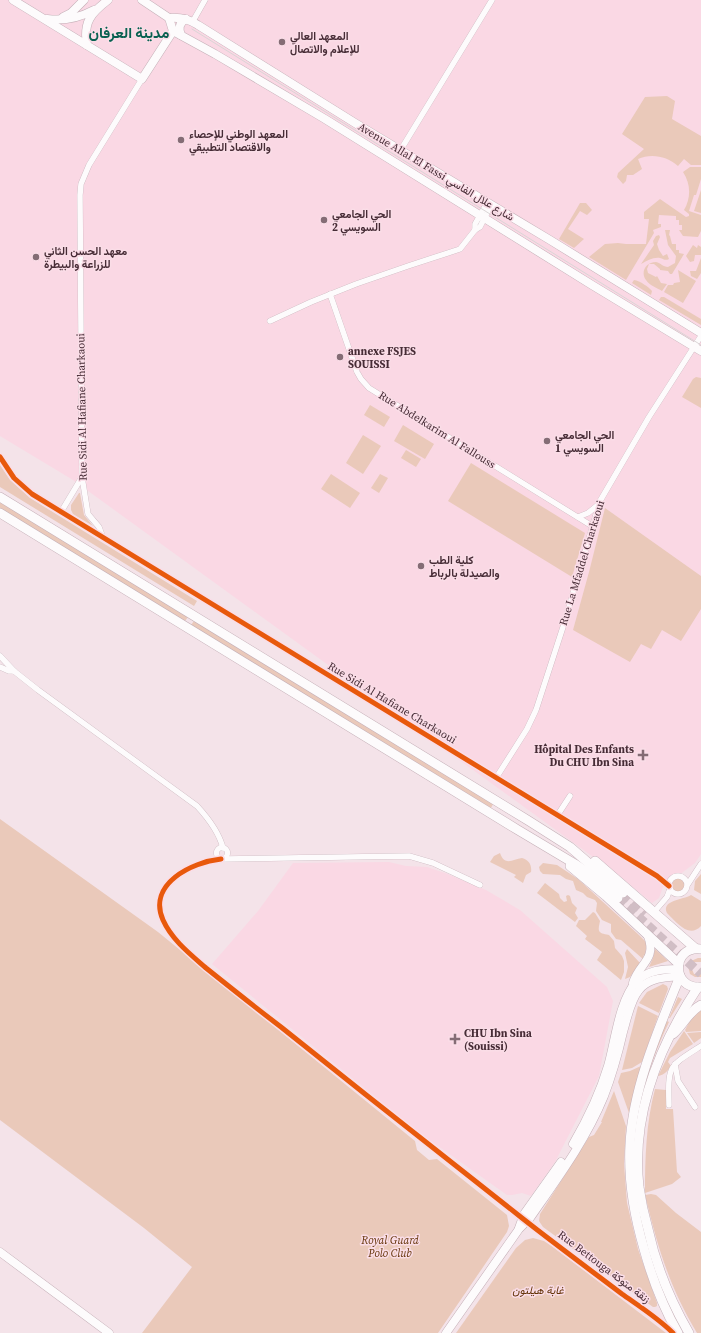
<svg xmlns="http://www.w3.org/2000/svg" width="701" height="1333" viewBox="0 0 701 1333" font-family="'Source Serif 4',Vazirmatn,serif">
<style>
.built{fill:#fad8e4}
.green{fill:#eac9ba}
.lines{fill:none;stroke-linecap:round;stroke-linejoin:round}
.primary-tunnel{stroke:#d1bec5;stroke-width:9;stroke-dasharray:9 4.5;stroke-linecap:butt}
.street-casing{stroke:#c4afb7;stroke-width:6}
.secondary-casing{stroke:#c4afb7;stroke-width:9}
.primary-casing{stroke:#c4afb7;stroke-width:10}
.street{stroke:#fdfbfc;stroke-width:5.5}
.secondary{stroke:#fdfbfc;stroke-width:8}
.primary{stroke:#fdfbfc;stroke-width:9}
.tram{stroke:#dad5d6;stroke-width:1}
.cycleway-casing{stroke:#fadde7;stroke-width:8}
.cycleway{stroke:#e8590c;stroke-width:5}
.poi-dot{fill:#846c75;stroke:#fadde7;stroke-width:1.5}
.labels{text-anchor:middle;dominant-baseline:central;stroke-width:3;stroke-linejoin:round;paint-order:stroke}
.poi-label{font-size:11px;font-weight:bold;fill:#472c36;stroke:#fadde7;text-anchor:start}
.street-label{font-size:11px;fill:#472c36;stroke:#fadde7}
.park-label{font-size:11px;font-style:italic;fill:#633206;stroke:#fadde7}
.district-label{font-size:15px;font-weight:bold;fill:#076050;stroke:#fadde7}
</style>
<rect width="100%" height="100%" fill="#f4e3e9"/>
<g class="built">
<path d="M0 0H701V854L695 863 663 887 659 898 652 903 622 878 73 480 0 436Z"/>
<path d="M389 862 406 866 427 867 445 873 486 890 520 910 607 987 613 1001 599 1076 555 1162 531 1196 522 1193 512 1195H507L421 1134 212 964 258 911 293 863Z"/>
</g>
<g class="green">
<path d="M667 96 675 101 672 119 701 136V165H691L684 159 678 166C667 156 651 153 638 159L642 169 633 175H627L626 181 623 184 617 177 618 173 644 149 622 134 645 97Z"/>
<path d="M690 167H701V179L696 195H694L689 211 701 215V231L698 237 683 236 679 230H682V225H679V220H676V216L659 215 658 224H661V227L653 230 654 233 626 280 589 257 605 244 618 243 626 244H646L649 219H644V212L660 199 686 217 689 216V214L684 210C691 198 691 184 683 172Z"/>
<path d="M701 190V213L694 211Z"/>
<path d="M580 203H586L592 210 587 215 580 211 568 229 584 239 574 248 559 239Z"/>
<path d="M665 230H670L669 235 670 236 672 244H676V250H679V253L684 254 672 274H670L668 271 660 270V269L654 264H649L647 269 648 273 656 277 657 276 661 283 667 284 662 291C657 288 649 285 646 280 640 272 646 262 656 262 661 263 663 267 668 267L675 263 676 256 668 245Z"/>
<path d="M659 235 660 237 657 244 659 250 663 256 667 254 669 259C665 261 664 259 660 258 653 257 647 261 641 264L654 245 653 241 656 236Z"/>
<path d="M693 245 697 248 698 245 701 247V255H695L694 261 690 262 686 256Z"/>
<path d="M701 258V273L697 279 691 276 690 271H696Z"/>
<path d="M678 270 696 281 683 303 664 292 668 285H673L674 283 680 282Z"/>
<path d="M634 280C640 281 649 287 652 291L651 295 632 283Z"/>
<path d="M661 297H664L701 319V325L659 300Z"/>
<path d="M696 377 701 378V408L682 397 693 379Z"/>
<path d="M370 405 390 417 384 427 364 415Z"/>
<path d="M403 425 434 444 425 459 394 441Z"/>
<path d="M363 435 381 446 363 474 346 463Z"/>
<path d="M406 450 421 459 416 467 401 458Z"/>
<path d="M471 463 585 533 572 577 448 501Z"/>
<path d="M0 465 10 480 30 498 197 601 194 606 0 487Z"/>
<path d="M331 474 360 493 350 508 321 489Z"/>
<path d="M380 474 388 478 379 493 371 488Z"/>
<path d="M79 493H80L84 515 93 526 73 514 71 510V505Z"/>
<path d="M0 502 188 617 185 621 0 508Z"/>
<path d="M605 508 701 576V609L681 641 662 630 651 649 641 644 630 662 573 630 589 572Z"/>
<path d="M194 621 493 804 491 808 191 625Z"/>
<path d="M0 819 158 932 415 1141 417 1150 429 1160 437 1159 507 1215 509 1226 507 1232 438 1333H142L192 1267 144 1228 0 1120Z"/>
<path d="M500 853C505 867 513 859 522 858 529 860 532 865 531 872L526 875 523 883 514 877 516 875 490 862 494 856Z"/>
<path d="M543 863 557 865 578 879 639 935 647 943 645 955 643 956 644 957 643 959 621 940 616 939 611 932V924L602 920 596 911 597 903 595 900 587 897 583 893 576 890 573 881 566 879 560 875 543 874 540 871 539 867Z"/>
<path d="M701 874V894L694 890 695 881Z"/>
<circle cx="679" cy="885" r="7"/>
<path d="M545 883 559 894 560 898 564 902 567 901 566 896 568 895 570 896 572 903 577 908 575 913 578 918 575 922 537 893Z"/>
<path d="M691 895 701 901V926C689 939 676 922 667 913 661 900 683 900 691 895Z"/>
<path d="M593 912 595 913 600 921C598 931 597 933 609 935L614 941 615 948 622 956 624 961V972L621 980 597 960 602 952 585 939 587 936 576 926 579 920H585Z"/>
<path d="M627 949 640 963 630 977 625 979 628 967 625 953Z"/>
<path d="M655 949 668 961 649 967 653 958Z"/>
<path d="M698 958H701V962H694L691 967 694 974H701V977H695L690 974 688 966 691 961Z"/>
<path d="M663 984 667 986 668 989 659 1013 639 1003 647 992Z"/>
<path d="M678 997 682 999 670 1018H669Z"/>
<path d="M638 1006 658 1016 642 1062 632 1068 622 1070Z"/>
<path d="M701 1010V1031L686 1032 685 1030 692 1017Z"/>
<path d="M667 1021 669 1022C617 1130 627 1227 683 1330L682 1332C667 1312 658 1286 651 1263 641 1232 633 1200 632 1168 631 1117 647 1067 667 1021Z"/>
<path d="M684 1031 693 1044 670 1058 668 1062 671 1066C668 1071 664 1075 658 1076L670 1052Z"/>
<path d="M701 1032V1038L694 1043 687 1033Z"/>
<path d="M641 1066 629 1113 618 1082 621 1073 630 1071Z"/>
<path d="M655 1089 666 1090V1109H673L677 1172 681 1177 672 1184 645 1193C645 1158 646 1123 655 1089Z"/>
<path d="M614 1091 626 1126 624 1164 627 1203 638 1249 657 1303V1306L655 1307H653L543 1227 539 1221 540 1214 589 1137 594 1135 602 1122H601Z"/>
<path d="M651 1194 656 1195 676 1213 701 1232V1333H697C669 1286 658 1248 645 1195Z"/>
<path d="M533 1238 544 1241 553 1247 666 1333H456L516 1248 525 1240Z"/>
</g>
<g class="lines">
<g class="primary-tunnel">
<path d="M623 893 645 914"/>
<path d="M618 898 701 974"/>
</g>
<defs>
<g id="street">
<path d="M193 21 205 0"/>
<path d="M400 151 492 0"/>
<path d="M475 230V224L487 203"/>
<path d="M330 294 357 372 361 379 369 388 592 526"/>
<path d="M270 321 311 302 356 284 408 266 460 249 475 230 480 227 491 205"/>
<path d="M0 457 14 478 32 494 657 876 669 886"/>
<path d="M61 512 82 477"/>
<path d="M578 517 588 513 598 505"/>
<path d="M103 538 99 527 88 514 82 477 80 195 81 184 89 165 142 79"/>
<path d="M0 656 14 671 38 690 197 806C208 818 219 832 223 848"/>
<path d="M0 667 9 671H14"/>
<path d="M496 778 527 729 536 710 564 624 600 501 649 417 701 336"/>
<path d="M557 816 570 796"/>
<circle cx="222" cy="853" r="5.5"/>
<path d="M221 859C192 862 147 884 163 920 172 940 190 954 206 968 231 988 256 1008 281 1027 361 1091 442 1155 522 1218 555 1244 589 1269 622 1294 639 1306 658 1318 673 1333"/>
<path d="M224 859 409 856 433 863 480 885"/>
<circle cx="678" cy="885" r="9"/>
<path d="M688 884 701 864"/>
<path d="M654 912 667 897 670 889"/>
<path d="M675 1064 678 1081 695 1107"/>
<path d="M669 1105C668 1065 668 1067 701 1046"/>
</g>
<g id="secondary">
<path d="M13 0 142 79 173 31 169 18 142 0"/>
<path d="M63 17 71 13 84 0"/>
<path d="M169 18C180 17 189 19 198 25L355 123 550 240 701 333"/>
<path d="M47 19C63 21 79 18 94 10"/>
<path d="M173 31 215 54 325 119 592 285 701 351"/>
<path d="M181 35C178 28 180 22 186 19"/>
<path d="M87 45C83 22 91 13 108 0"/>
<path d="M633 983C639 963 657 960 648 936"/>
<path d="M573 1144C587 1120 600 1093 608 1066 615 1042 619 1001 636 982 647 970 663 969 678 969"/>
<path d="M519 1228 524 1214 561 1162"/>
<path d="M0 1252 109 1333"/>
<path d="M446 1333 519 1229 530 1218C557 1179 586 1140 604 1096 612 1075 618 1054 623 1032 627 1019 630 1001 639 990 649 977 665 978 680 976"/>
</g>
<g id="primary">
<path d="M0 497 529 821 570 847 623 893"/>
<path d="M0 513 518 830 575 864 594 877 618 898"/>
<path d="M595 861 695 948"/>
<path d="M570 866 606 896 679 964"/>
<path d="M701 949C671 945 671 990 701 987"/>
<path d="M673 1034C683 1025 689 1011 701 1005"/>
<path d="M678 1333C663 1307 652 1278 644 1249 634 1215 628 1180 630 1144 633 1087 659 1028 680 976"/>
<path d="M689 1333C670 1300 656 1266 648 1229 644 1215 641 1201 639 1187 631 1115 659 1046 698 987"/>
</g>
</defs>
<use href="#street" class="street-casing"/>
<use href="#secondary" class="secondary-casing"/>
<use href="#primary" class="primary-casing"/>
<use href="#street" class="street"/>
<use href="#secondary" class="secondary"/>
<use href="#primary" class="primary"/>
<path class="tram" d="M192 29 701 345"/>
<defs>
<g id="cycleway">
<path d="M0 457 14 478 32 494 657 876 669 886"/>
<path d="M221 859C192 862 147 884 163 920 172 940 190 954 206 968 231 988 256 1008 281 1027 361 1091 442 1155 522 1218 555 1244 589 1269 622 1294 639 1306 658 1318 673 1333"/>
</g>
</defs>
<use href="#cycleway" class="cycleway-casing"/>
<use href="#cycleway" class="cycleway"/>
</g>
<g class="poi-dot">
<circle cx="282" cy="42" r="4"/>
<circle cx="181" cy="140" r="4"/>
<circle cx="324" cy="220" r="4"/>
<circle cx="36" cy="257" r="4"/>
<circle cx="340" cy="357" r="4"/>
<circle cx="547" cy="441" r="4"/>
<circle cx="421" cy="566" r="4"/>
<path d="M641 749h4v4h4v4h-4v4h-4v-4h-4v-4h4z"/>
<path d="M453 1033h4v4h4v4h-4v4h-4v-4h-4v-4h4z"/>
</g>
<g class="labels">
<g class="poi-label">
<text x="290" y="36">المعهد العالي<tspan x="290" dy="13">للإعلام والاتصال</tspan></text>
<text x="189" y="134">المعهد الوطني للإحصاء<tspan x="189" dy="13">والاقتصاد التطبيقي</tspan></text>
<text x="332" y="214">الحي الجامعي<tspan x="332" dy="13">السويسي 2</tspan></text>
<text x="44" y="251">معهد الحسن الثاني<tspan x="44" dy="13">للزراعة والبيطرة</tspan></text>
<text x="348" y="351">annexe FSJES<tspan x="348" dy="13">SOUISSI</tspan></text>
<text x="555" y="435">الحي الجامعي<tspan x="555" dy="13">السويسي 1</tspan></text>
<text x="429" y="560">كلية الطب<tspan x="429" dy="13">والصيدلة بالرباط</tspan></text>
<text x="634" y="749" text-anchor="end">Hôpital Des Enfants<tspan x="634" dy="13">Du CHU Ibn Sina</tspan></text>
<text x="464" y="1033">CHU Ibn Sina<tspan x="464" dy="13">(Souissi)</tspan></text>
</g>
<g class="street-label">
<text transform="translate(436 172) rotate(31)">Avenue Allal El Fassi شارع علال الفاسي</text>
<text transform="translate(82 407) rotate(-91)">Rue Sidi Al Hafiane Charkaoui</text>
<text transform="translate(437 430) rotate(32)">Rue Abdelkarim Al Fallouss</text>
<text transform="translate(582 563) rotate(-73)">Rue La Mfaddel Charkaoui</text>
<text transform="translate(392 703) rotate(31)">Rue Sidi Al Hafiane Charkaoui</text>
<text transform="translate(604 1267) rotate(37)">Rue Bettouga زنقة متوكة</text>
</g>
<g class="park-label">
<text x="390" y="1240">Royal Guard<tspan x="390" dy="13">Polo Club</tspan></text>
<text x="538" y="1290">غابة هيلتون</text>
</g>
<g class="district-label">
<text x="129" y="32">مدينة العرفان</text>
</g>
</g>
</svg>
